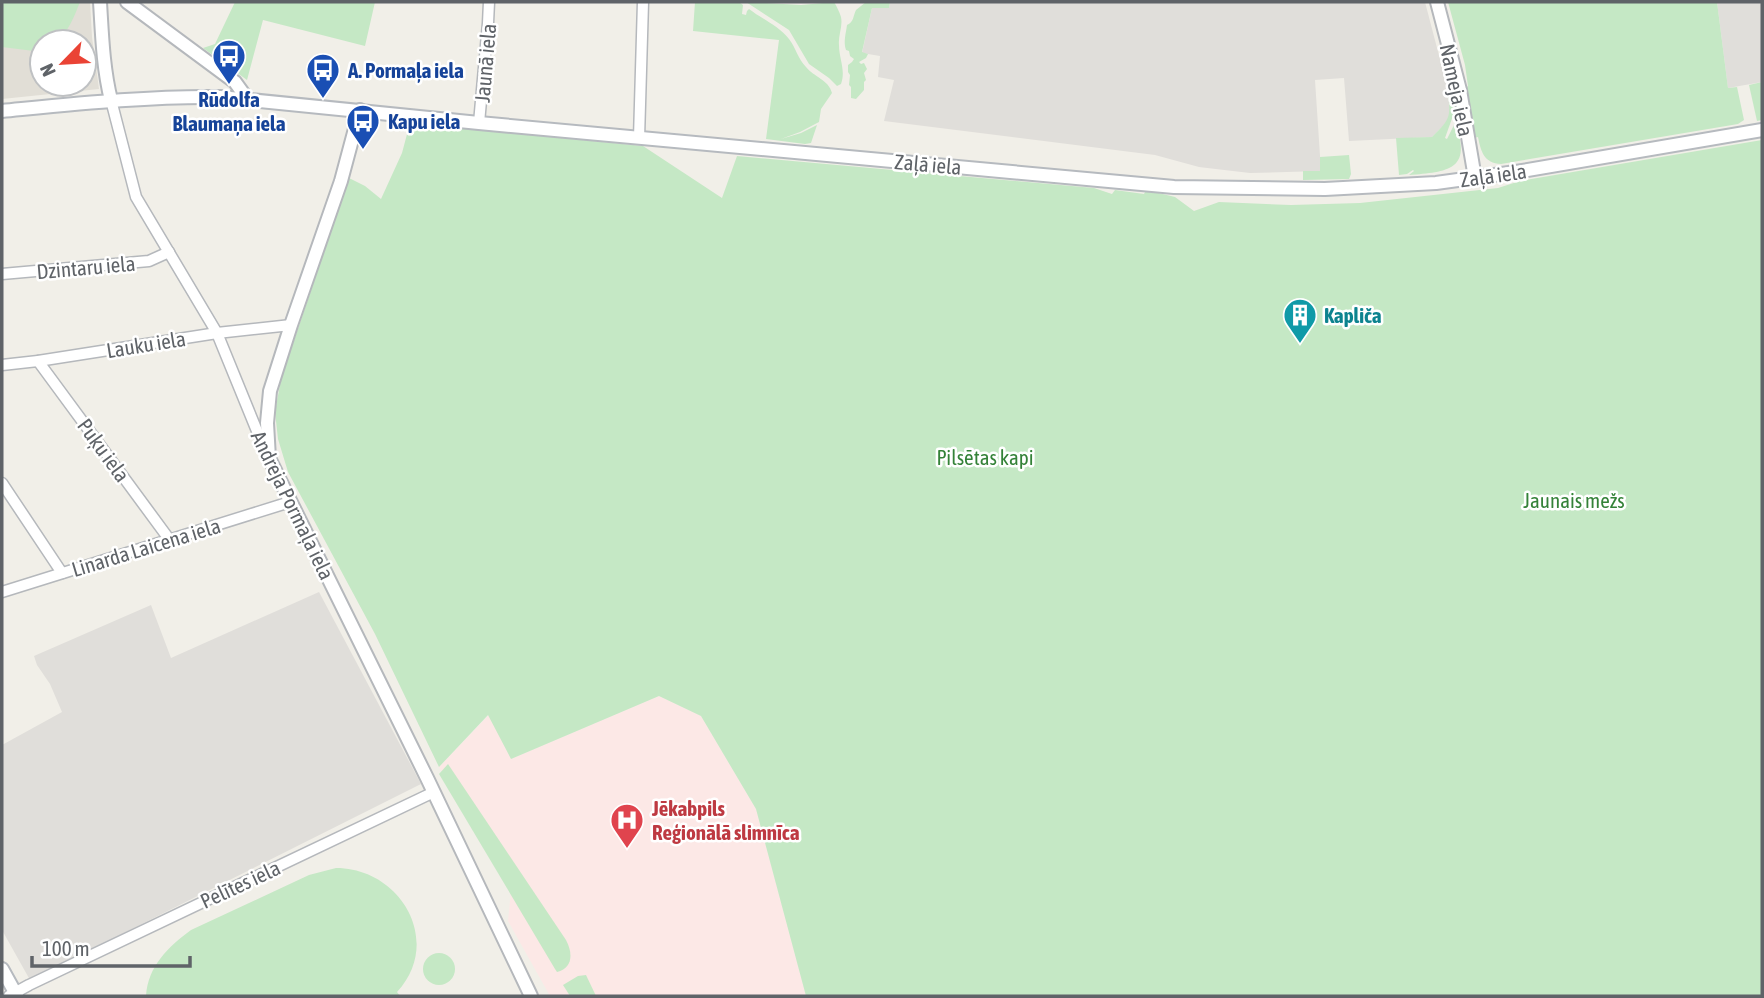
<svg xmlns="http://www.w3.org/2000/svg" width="1764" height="998" viewBox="0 0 1764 998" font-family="'Asap Condensed',sans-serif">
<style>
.industrial{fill:#e0deda}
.education{fill:#e1ded6;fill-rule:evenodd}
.medical{fill:#fce8e6}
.green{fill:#c5e8c5}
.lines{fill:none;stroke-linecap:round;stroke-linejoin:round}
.minor-casing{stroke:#b5b8bc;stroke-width:13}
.tertiary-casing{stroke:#b5b8bc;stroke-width:16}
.secondary-casing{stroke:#b6babf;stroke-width:16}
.minor{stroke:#fff;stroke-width:10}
.tertiary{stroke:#fff;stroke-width:12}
.secondary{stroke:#fff;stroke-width:12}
.labels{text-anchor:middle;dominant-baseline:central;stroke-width:5;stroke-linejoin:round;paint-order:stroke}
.street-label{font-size:21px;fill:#5f6368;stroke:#fff}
.transit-label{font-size:21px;font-weight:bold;fill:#164399;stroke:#fff;text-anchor:start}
.culture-label{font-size:21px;font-weight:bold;fill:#0d838f;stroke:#fff;text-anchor:start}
.park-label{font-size:21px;fill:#348238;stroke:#fff}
.health-label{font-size:21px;font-weight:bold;fill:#be3a42;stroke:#fff;text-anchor:start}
</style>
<rect width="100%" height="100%" fill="#f1efe8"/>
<g class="industrial">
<path d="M890 2H1425L1448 90 1450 116 1447 122 1432 137 1349 141 1344 78 1315 80 1321 171 1250 173 1199 167 1155 155 884 121 894 80 878 77 880 56 862 53 872 8H889Z"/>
<path d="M1717 2H1762V82L1728 88Z"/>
<path d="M319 592 421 784 30 980 2 930V745L62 712 50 684 37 665 34 656 151 605 171 658Z"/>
</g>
<path class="education" d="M2 2H90L92 37 99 89 2 99ZM42 42H84V84H42Z"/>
<path class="medical" d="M659 696 701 716 756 809 806 996H550L508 921 511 891 439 767 489 715 511 759Z"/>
<g class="green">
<path d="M2 2H80C74 17 69 31 56 42H42V52L2 47Z"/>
<path d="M235 2H375L365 46 263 20 247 80 203 48 215 44Z"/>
<path d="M695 2H739L743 5 742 14 746 15 747 11 749 9C762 19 779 26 789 39 796 48 798 59 806 67 814 77 829 80 832 93L821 109 819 122 800 132 781 139 801 133 817 125 811 143 805 144 766 139 779 40 693 31Z"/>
<path d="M746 2 801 5 834 2C837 7 839 11 841 17 843 27 838 35 839 45 839 59 846 70 841 84L837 86 829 78 809 64 789 30Z"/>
<path d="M866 2H890L889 8H872L862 52 868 54 866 58 859 62 861 64 864 63 867 69 864 73 866 80 864 82V90L856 99 851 98V87L849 85 850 75 848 72V65L852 62 854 59 850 56 849 51 846 50C843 42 846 33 847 25 854 22 853 16 856 10Z"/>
<path d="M1448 2H1717L1728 88 1737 87 1744 120 1738 124 1501 164C1484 163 1481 152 1478 137L1474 138 1466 88 1468 86 1465 65Z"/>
<path d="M1762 82V120L1757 121 1749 85Z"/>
<path d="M1448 90 1451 91 1454 113 1445 138 1447 139 1455 123C1473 170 1448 172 1409 175L1414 171 1413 170 1407 174 1399 175 1396 138 1432 137C1452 117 1450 118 1448 90Z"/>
<path d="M410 123 643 146 722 198 737 156 1094 188 1112 194 1115 190 1144 194 1146 190 1175 197 1194 211 1219 202 1291 205 1360 203 1498 188 1520 181 1762 140V996H806L756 809 701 716 659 696 511 759 488 715 439 767 375 634 288 472 278 439 275 412 281 379 349 178 365 186 381 199 402 153Z"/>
<path d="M1349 155 1351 174 1349 179 1303 180V171H1320V157Z"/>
<path d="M448 764 566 940C573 953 573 968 557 972L555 969 439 774Z"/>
<path d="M336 868C400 868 444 941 397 992L400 996H146C148 966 168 947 191 930L309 875Z"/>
<circle cx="439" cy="969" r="16"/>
<path d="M586 975 596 996H570L563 985 578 976Z"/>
</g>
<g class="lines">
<defs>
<g id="minor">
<path d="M111 100 136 197 217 333 266 453"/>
<path d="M479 123 488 23 489 2"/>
<path d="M639 138 643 2"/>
<path d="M2 274 149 261 169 252"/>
<path d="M38 361 169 539"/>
<path d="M2 365 38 361 217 333 291 325"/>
<path d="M2 483 62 573"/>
<path d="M2 592 290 502"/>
<path d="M9 996 29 985 434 792"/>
</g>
<g id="tertiary">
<path d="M100 2C102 34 103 68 111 100"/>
<path d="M127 2 235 82 248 100"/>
<path d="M1437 2 1460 90 1475 178"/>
<path d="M360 110 341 181 291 325 270 391 267 423 269 458 427 778 531 996"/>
</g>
<g id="secondary">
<path d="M2 111C74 104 147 96 220 97L479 123 1174 187 1325 189 1436 183 1516 172 1762 130"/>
<path d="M2 969 17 996"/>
</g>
</defs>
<use href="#minor" class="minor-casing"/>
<use href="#tertiary" class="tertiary-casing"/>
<use href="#secondary" class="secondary-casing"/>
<use href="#minor" class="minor"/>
<use href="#tertiary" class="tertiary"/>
<use href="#secondary" class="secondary"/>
</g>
<defs>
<symbol id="bus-pin" viewBox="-11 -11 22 30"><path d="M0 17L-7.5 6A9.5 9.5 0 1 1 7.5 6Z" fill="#1a4fb4" stroke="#fff"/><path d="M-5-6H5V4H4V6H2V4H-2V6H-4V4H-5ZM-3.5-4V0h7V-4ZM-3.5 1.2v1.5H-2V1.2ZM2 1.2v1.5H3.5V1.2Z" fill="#fff"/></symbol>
<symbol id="building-pin" viewBox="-11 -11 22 30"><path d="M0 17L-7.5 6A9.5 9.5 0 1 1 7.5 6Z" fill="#0f9aa8" stroke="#fff"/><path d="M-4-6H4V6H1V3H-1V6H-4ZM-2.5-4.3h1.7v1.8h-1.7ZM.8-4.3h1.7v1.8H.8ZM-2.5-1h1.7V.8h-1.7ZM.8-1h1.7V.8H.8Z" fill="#fff"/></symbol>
<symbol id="hospital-pin" viewBox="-11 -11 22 30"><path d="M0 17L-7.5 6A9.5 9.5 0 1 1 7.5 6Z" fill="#e0444e" stroke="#fff"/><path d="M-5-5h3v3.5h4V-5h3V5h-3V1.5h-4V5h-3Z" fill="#fff"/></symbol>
</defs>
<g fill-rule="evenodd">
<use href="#bus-pin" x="210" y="37" width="38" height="52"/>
<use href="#bus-pin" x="304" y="51" width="38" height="52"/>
<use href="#bus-pin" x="344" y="102" width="38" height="52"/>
<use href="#building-pin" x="1281" y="296" width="38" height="52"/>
<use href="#hospital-pin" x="608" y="801" width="38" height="52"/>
</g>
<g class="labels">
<g class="street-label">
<text transform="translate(485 63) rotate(-85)">Jaunā iela</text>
<text transform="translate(1457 90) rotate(78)">Nameja iela</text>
<text transform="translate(928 164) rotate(5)">Zaļā iela</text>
<text transform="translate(1493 175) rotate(-8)">Zaļā iela</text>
<text transform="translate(86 267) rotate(-5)">Dzintaru iela</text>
<text transform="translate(146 344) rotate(-9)">Lauku iela</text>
<text transform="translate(104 450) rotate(54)">Puķu iela</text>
<text transform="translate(293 505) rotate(64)">Andreja Pormaļa iela</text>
<text transform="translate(146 547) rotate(-17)">Linarda Laicena iela</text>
<text transform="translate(240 884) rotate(-25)">Pelītes iela</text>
</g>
<g class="transit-label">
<text x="348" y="70">A. Pormaļa iela</text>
<text x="229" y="99" text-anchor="middle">Rūdolfa<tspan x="229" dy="24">Blaumaņa iela</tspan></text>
<text x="388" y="121">Kapu iela</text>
</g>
<g class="culture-label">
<text x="1324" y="315">Kapliča</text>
</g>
<g class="park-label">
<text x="985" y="457">Pilsētas kapi</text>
<text x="1574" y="500">Jaunais mežs</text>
</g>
<g class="health-label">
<text x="652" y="808">Jēkabpils<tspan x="652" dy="24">Reģionālā slimnīca</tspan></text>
</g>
</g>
<rect width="1764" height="998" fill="none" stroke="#5f6368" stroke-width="7"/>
<g transform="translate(63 63) rotate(245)"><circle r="33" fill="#ffffff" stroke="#bfc1c3" stroke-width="2"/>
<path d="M0-5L12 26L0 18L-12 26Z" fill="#ea4335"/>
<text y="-10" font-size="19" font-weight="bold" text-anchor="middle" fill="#5f6368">N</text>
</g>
<path d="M32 956v10h158v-10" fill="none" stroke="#5f6368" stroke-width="3.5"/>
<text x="42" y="956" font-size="21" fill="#5f6368" stroke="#ffffff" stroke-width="5" paint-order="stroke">100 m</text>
</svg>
